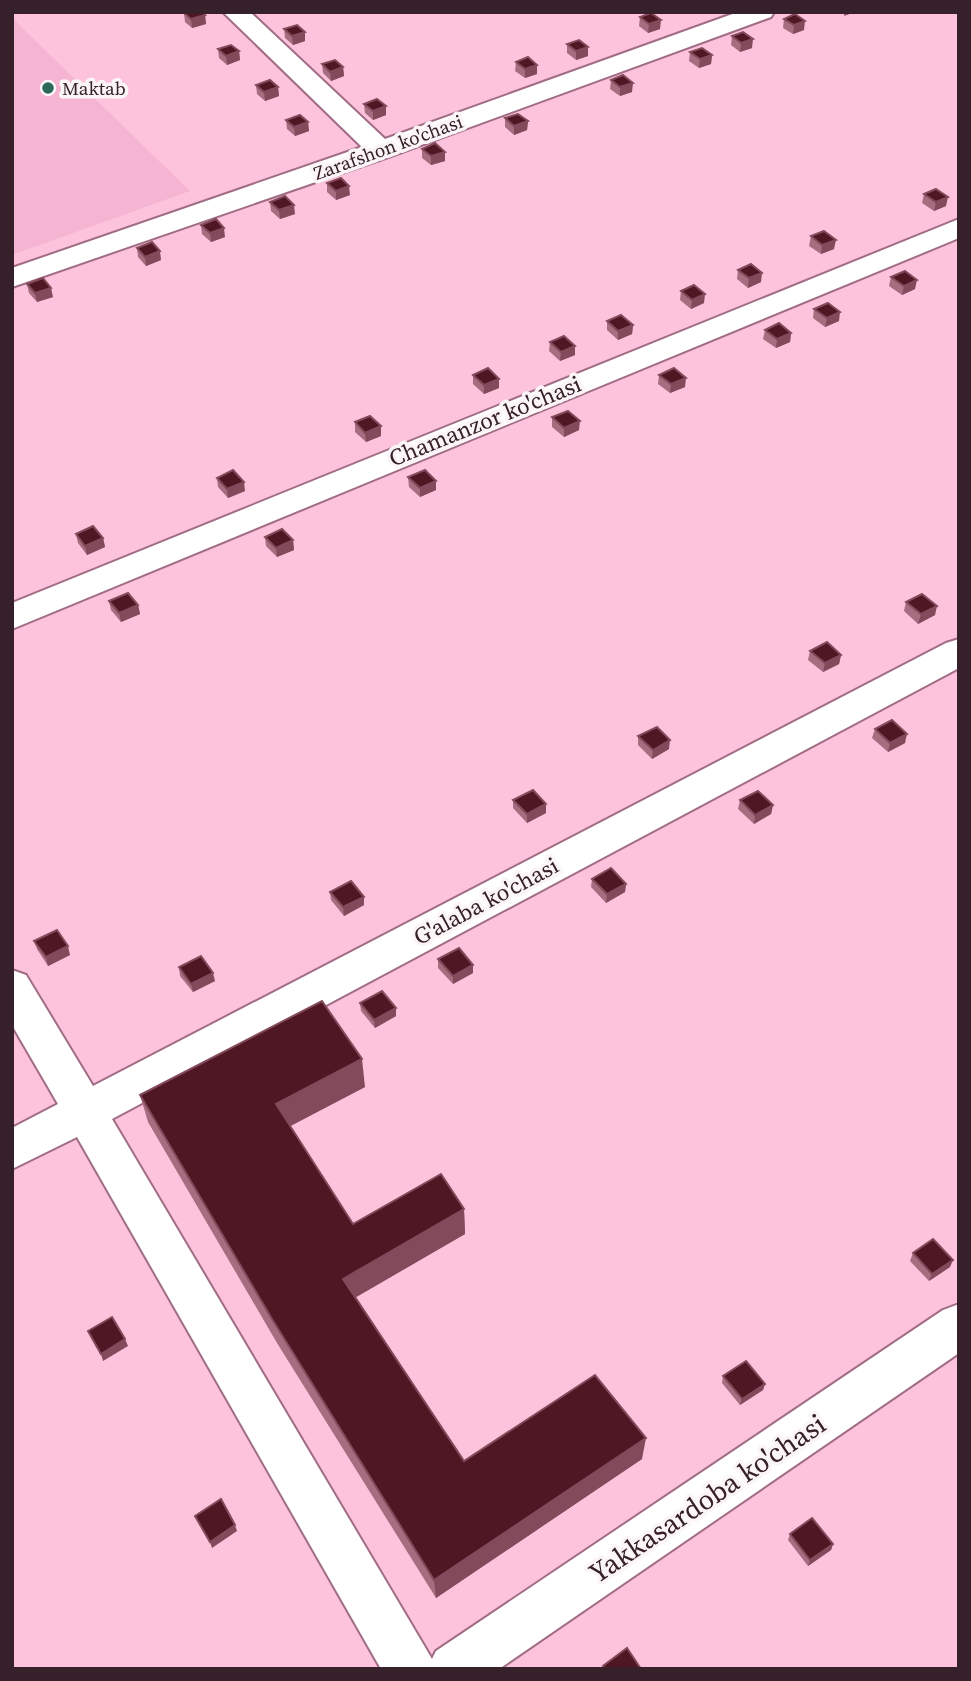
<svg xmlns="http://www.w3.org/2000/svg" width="971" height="1681" viewBox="0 0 971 1681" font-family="'Source Serif 4',serif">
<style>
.built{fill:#f5b5d2}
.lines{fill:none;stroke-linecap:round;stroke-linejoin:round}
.minor-casing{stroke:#a16d85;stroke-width:4}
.minor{fill:#fff;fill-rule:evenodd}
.wall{fill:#a66c80}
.shaded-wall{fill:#834a5b}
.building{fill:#4f1623;stroke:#834a5b;stroke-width:2}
.poi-dot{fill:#2b6a57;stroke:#fbf5f8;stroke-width:2.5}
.labels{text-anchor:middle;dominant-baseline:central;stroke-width:7;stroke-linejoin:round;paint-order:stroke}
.far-poi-label{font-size:19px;fill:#36202a;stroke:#fbf5f8;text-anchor:start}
.far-street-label{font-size:19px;fill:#36202a;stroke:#fbf5f8}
.street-label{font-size:23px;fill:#36202a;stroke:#fbf5f8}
.near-street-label{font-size:28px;fill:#36202a;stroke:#fbf5f8}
</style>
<rect width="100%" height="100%" fill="#fdc3dd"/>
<path class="built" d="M12 18 156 158 190 191 12 255Z"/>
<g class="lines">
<defs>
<g id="minor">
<path d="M223 12H250L385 139 738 12H774L771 17 391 156 12 287V268L362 147Z"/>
<path d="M959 219V238L12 629V603Z"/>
<path d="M959 639V668L112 1119 432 1659 436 1651 943 1310 959 1304V1353L499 1669H381L77 1137 12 1169V1128L58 1104 12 1025V970L26 975 93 1086 946 643Z"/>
</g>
</defs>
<use href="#minor" class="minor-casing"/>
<use href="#minor" class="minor"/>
</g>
<g class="wall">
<path d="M184 13 205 15 206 24 192 28 185 22Z"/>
<path d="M640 17 660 29 648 33 639 26Z"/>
<path d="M784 19 804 30 793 34 783 28Z"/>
<path d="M284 29 305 32V41L293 45 285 38Z"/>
<path d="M732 36 752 48 740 52 731 45Z"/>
<path d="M567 44 588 56 576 60 567 53Z"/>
<path d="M218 49 239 51 240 60 227 65 219 58Z"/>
<path d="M690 52 712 55 711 64 699 68 689 61Z"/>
<path d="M516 62 537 74 525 78 515 71Z"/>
<path d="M322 64 343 67 344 76 331 81 323 73Z"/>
<path d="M611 80 632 92 620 96 610 89Z"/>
<path d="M256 85 278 87 279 96 265 101 257 94Z"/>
<path d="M364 104 386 115 373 120 365 113Z"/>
<path d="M505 118 528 121 527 130 514 135 505 127Z"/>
<path d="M286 120 308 122 309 131 295 136 287 129Z"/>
<path d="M422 149 445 161 431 165 422 158Z"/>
<path d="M327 183 350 195 336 200 327 192Z"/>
<path d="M924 194 946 206 934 211 922 203Z"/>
<path d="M270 202 295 214 280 219 271 211Z"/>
<path d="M201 225 225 237 211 242 202 234Z"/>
<path d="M811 236 834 249 821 254 809 246Z"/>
<path d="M137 248 161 260 146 266 138 257Z"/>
<path d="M738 270 761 282 748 288 737 279Z"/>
<path d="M891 277 915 289 902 295 889 286Z"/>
<path d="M27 284 53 297 37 302 29 293Z"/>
<path d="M681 291 704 303 691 309 680 300Z"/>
<path d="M814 309 839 321 825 327 813 318Z"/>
<path d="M607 321 633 325 632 334 618 340 607 330Z"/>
<path d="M765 330 791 333 790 342 776 348 763 339Z"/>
<path d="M550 342 575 346V355L560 361 549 351Z"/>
<path d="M473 375 499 388 484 394 473 384Z"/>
<path d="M659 375 685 387 670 393 658 384Z"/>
<path d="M552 417 579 430 564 437 552 427Z"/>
<path d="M355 422 381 426V436L366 442 355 432Z"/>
<path d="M408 477 436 481V490L420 497 409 487Z"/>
<path d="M217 478 245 491 228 498 218 487Z"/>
<path d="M76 534 103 538 105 547 87 555 78 543Z"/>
<path d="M265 537 293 540 294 550 277 557 266 546Z"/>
<path d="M109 601 138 605 140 614 121 622 111 610Z"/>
<path d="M906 602 935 615 918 624 904 611Z"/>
<path d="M810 651 841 655 839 664 823 672 808 660Z"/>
<path d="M875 729 905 743 888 752 872 738Z"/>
<path d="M638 736 669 749 652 759 638 745Z"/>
<path d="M513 800 546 804V813L527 823 513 808Z"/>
<path d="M740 800 773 805 771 814 754 824 738 809Z"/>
<path d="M592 879 626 884 625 892 606 903 591 887Z"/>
<path d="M330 892 364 897V905L344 916 331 900Z"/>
<path d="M34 941 70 955 48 966 37 949Z"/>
<path d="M438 959 473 973 453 984 438 968Z"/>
<path d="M179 967 215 981 193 992 180 976Z"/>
<path d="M360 1003 396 1008V1016L375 1028 361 1011Z"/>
<path d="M365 1087 290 1126 353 1224 464 1209 465 1234 356 1297 464 1461 642 1459 436 1598 277 1343 148 1122 140 1095Z"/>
<path d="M913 1253 950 1267 929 1281 910 1261Z"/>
<path d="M723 1376 765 1384 763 1390 740 1405 722 1383Z"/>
<path d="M790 1534 833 1544 831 1550 808 1566 788 1540Z"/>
</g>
<g class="shaded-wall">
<path d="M845 12H855L844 16Z"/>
<path d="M205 15 206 24 192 28 191 19Z"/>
<path d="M661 20 660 29 648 33 649 24Z"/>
<path d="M805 21 804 30 793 34 794 25Z"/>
<path d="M305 32V41L293 45 292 36Z"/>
<path d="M753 39 752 48 740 52 741 43Z"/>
<path d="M588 47V56L576 60V51Z"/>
<path d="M239 51 240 60 227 65 226 56Z"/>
<path d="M712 55 711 64 699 68 700 59Z"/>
<path d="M537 65V74L525 78V69Z"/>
<path d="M343 67 344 76 331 81 330 72Z"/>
<path d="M633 83 632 92 620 96V87Z"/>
<path d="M278 87 279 96 265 101 264 92Z"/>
<path d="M386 106V115L373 120V111Z"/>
<path d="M528 121 527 130 514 135V126Z"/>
<path d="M308 122 309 131 295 136 294 127Z"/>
<path d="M445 152V161L431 165V156Z"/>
<path d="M349 186 350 195 336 200V191Z"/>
<path d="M948 197 946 206 934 211 936 202Z"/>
<path d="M294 205 295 214 280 219 279 210Z"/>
<path d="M224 228 225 237 211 242 210 233Z"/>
<path d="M836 240 834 249 821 254 822 245Z"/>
<path d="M160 251 161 260 146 266 145 257Z"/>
<path d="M762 273 761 282 748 288 749 278Z"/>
<path d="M917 280 915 289 902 295 904 286Z"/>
<path d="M51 288 53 297 37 302 35 293Z"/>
<path d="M705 294 704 303 691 309 692 300Z"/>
<path d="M840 312 839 321 825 327 827 318Z"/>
<path d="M633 325 632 334 618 340V331Z"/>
<path d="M791 333 790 342 776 348 777 339Z"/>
<path d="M575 346V355L560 361 561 352Z"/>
<path d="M686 378 685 387 670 393 671 384Z"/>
<path d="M499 379V388L484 394V385Z"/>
<path d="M580 421 579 430 564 437V428Z"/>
<path d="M381 426V436L366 442 365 433Z"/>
<path d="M436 481V490L420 497V488Z"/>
<path d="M244 482 245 491 228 498 227 489Z"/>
<path d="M103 538 105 547 87 555 85 546Z"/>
<path d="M293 540 294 550 277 557 276 548Z"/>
<path d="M138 605 140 614 121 622 119 613Z"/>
<path d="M937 606 935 615 918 624 921 614Z"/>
<path d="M841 655 839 664 823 672 825 663Z"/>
<path d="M907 734 905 743 888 752 890 743Z"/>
<path d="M670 740 669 749 652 759 653 750Z"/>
<path d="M546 804V813L527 823V814Z"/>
<path d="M773 805 771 814 754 824 755 815Z"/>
<path d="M626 884 625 892 606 903 607 894Z"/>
<path d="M364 897V905L344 916 343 907Z"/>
<path d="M68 946 70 955 48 966 46 957Z"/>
<path d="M473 965V973L453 984V976Z"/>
<path d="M213 973 215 981 193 992 191 984Z"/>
<path d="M396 1008V1016L375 1028 374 1020Z"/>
<path d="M362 1059 365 1087 281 1131 276 1104Z"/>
<path d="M464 1209 465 1234 346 1303 343 1279Z"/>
<path d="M953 1260 950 1267 929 1281 932 1274Z"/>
<path d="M125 1339 128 1346 103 1361 101 1354Z"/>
<path d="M765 1384 763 1390 740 1405 742 1399Z"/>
<path d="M646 1438 642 1459 436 1598 434 1580Z"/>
<path d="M235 1525 237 1531 212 1548 210 1542Z"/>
<path d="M833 1544 831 1550 808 1566 810 1560Z"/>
</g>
<g class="building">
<path d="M187 12H201L205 15 191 19 184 13Z"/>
<path d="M651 13 661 20 649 24 640 17Z"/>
<path d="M795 14 805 21 794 25 784 19Z"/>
<path d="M297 25 305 32 292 36 284 29Z"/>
<path d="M743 32 753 39 741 43 732 36Z"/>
<path d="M579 40 588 47 576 51 567 44Z"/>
<path d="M231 45 239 51 226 56 218 49Z"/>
<path d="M702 48 712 55 700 59 690 52Z"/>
<path d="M528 57 537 65 525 69 516 62Z"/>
<path d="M335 60 343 67 330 72 322 64Z"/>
<path d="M623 75 633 83 620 87 611 80Z"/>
<path d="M270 80 278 87 264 92 256 85Z"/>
<path d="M377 99 386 106 373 111 364 104Z"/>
<path d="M518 114 528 121 514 126 505 118Z"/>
<path d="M300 115 308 122 294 127 286 120Z"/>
<path d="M435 143 445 152 431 156 422 149Z"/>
<path d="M341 178 349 186 336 191 327 183Z"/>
<path d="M936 189 948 197 936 202 924 194Z"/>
<path d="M285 196 294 205 279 210 270 202Z"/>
<path d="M216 219 224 228 210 233 201 225Z"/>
<path d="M824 231 836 240 822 245 811 236Z"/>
<path d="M152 242 160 251 145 257 137 248Z"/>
<path d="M751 264 762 273 749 278 738 270Z"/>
<path d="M905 271 917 280 904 286 891 277Z"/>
<path d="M43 278 51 288 35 293 27 284Z"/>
<path d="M694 285 705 294 692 300 681 291Z"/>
<path d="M828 303 840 312 827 318 814 309Z"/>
<path d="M621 315 633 325 618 331 607 321Z"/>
<path d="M779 323 791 333 777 339 765 330Z"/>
<path d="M564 336 575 346 561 352 550 342Z"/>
<path d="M488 368 499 379 484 385 473 375Z"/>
<path d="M674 368 686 378 671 384 659 375Z"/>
<path d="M568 411 580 421 564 428 552 417Z"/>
<path d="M370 416 381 426 365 433 355 422Z"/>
<path d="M233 470 244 482 227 489 217 478Z"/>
<path d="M425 470 436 481 420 488 408 477Z"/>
<path d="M93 526 103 538 85 546 76 534Z"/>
<path d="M282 529 293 540 276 548 265 537Z"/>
<path d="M128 593 138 605 119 613 109 601Z"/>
<path d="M922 594 937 606 921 614 906 602Z"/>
<path d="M827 642 841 655 825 663 810 651Z"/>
<path d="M892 720 907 734 890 743 875 729Z"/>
<path d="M657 727 670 740 653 750 638 736Z"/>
<path d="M533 790 546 804 527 814 513 800Z"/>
<path d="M758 791 773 805 755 815 740 800Z"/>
<path d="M611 868 626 884 607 894 592 879Z"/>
<path d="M351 881 364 897 343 907 330 892Z"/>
<path d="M57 930 68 946 46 957 34 941Z"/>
<path d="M459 948 473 965 453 976 438 959Z"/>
<path d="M201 956 213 973 191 984 179 967Z"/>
<path d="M382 991 396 1008 374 1020 360 1003Z"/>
<path d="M322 1001 362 1059 276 1104 353 1224 441 1174 464 1209 343 1279 464 1461 595 1375 646 1438 434 1580 272 1319 140 1095Z"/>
<path d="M933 1239 953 1260 932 1274 913 1253Z"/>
<path d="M112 1317 125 1339 101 1354 88 1331Z"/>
<path d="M746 1361 765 1384 742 1399 723 1376Z"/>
<path d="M221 1499 235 1525 210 1542 195 1516Z"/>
<path d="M812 1518 833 1544 810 1560 790 1534Z"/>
<path d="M627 1648 641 1669H605L603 1666Z"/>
</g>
<circle class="poi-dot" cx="48" cy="88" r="7"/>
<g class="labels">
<g class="far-poi-label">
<text x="62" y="88">Maktab</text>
</g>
<g class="far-street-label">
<text transform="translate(388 147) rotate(-20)">Zarafshon ko'chasi</text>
</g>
<g class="street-label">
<text transform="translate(485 421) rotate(-22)">Chamanzor ko'chasi</text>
<text transform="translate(486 901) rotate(-28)">G'alaba ko'chasi</text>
</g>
<g class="near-street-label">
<text transform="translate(707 1498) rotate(-34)">Yakkasardoba ko'chasi</text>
</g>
</g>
<rect width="971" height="1681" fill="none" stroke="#36202a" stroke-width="28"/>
</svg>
